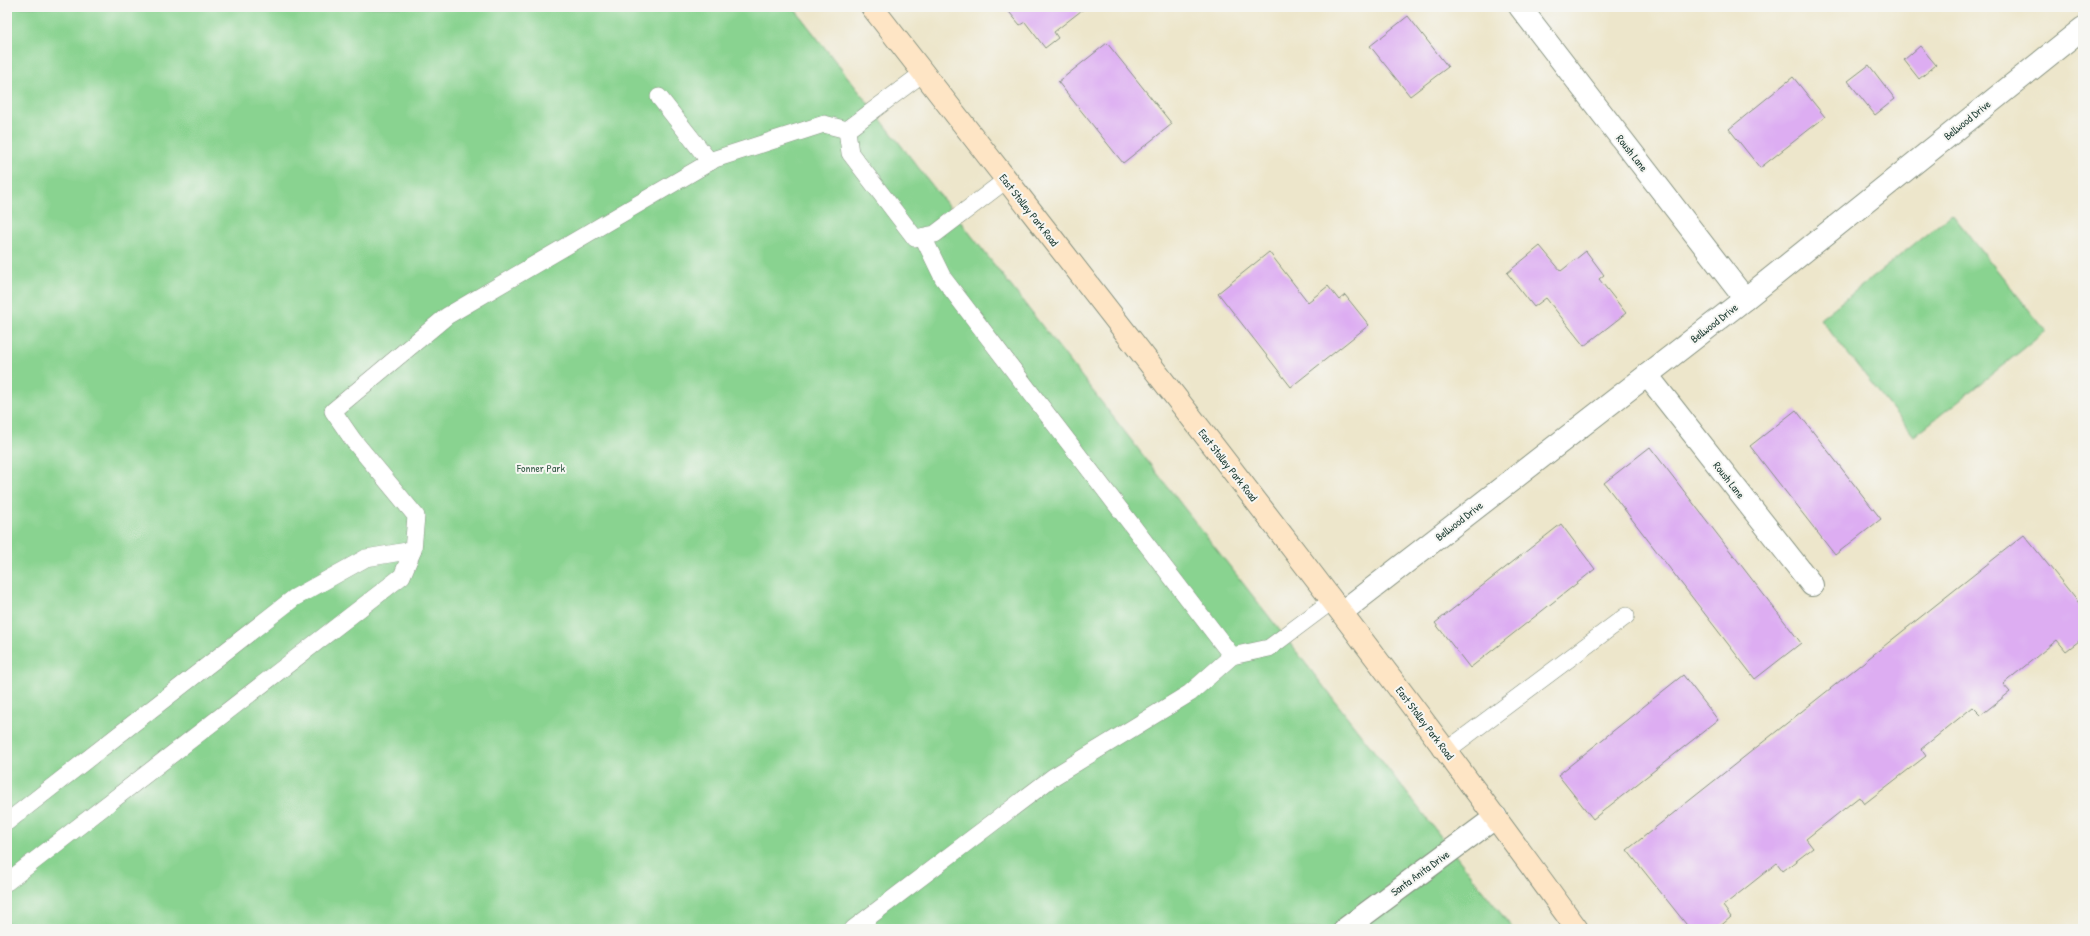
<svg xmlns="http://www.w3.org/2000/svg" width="2090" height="936" viewBox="0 0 2090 936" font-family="'Patrick Hand',sans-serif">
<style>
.green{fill:#89d390;stroke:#548862}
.building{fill:#ddadf2}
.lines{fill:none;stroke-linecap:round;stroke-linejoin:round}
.lane-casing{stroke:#869280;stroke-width:18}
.street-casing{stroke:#869280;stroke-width:24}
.secondary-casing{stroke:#869280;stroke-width:24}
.lane{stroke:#fff;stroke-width:17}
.street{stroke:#fff;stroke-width:22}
.secondary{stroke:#fee5c5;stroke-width:22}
.labels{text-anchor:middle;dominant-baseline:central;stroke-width:4;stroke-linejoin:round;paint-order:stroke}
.street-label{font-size:11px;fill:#1f3d34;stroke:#f6f6f2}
.park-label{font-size:11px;fill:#345b46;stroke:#f6f6f2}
</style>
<rect width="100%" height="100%" fill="#f6f6f2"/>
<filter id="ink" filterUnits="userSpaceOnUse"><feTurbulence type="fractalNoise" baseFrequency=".025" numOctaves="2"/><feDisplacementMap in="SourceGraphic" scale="8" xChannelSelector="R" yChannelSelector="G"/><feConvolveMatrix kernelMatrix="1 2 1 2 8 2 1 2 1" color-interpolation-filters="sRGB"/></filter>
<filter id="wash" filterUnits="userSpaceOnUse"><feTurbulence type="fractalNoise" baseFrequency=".012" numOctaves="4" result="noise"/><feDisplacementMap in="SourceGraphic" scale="16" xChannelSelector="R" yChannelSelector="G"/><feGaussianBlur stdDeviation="0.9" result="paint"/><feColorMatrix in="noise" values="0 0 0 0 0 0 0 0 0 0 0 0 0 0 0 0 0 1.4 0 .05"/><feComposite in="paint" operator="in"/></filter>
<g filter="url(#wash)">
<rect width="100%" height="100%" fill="#ede6cb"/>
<g class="green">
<path d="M7 7H793L1513 929H7Z"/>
<path d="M1952 214 2046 331 1914 436 1820 319Z"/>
</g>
<g id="blocks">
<g class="building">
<path d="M1005 7H1086L1054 32 1058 38 1045 48 1025 22 1020 25Z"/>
<path d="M1408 16 1448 67 1410 96 1370 46Z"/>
<path d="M1107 43 1172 124 1123 163 1058 82Z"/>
<path d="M1920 46 1936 65 1919 79 1904 60Z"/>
<path d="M1869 65 1895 99 1875 115 1848 81Z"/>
<path d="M1793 77 1825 117 1760 168 1729 129Z"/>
<path d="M1540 246 1561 271 1586 251 1604 275 1599 279 1626 313 1584 346 1546 298 1534 307 1507 273Z"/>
<path d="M1269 252 1308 302 1328 286 1339 300 1345 295 1369 325 1291 387 1218 293Z"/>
<path d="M1796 410 1881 519 1835 555 1750 446Z"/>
<path d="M1650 447 1801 643 1755 679 1604 483Z"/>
<path d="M1561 524 1595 569 1470 668 1435 623Z"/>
<path d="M2024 535 2083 608V638L2066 651 2057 640 2003 684 2010 692 1981 715 1973 707 1921 749 1926 756 1864 804 1859 797 1806 839 1813 848 1783 871 1777 863 1723 906 1731 917 1717 929H1690L1627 850Z"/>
<path d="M1683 675 1718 720 1593 819 1558 775Z"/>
</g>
</g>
</g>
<g filter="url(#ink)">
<use href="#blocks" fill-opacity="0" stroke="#869280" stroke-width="1"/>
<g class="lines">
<defs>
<g id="lane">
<path d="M659 97 710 162"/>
<path d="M847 130 850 153 915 238 935 234 1006 180"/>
<path d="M923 237 943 278 1232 656 1269 648 1333 600"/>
<path d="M1446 751 1626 616"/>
<path d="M7 822 294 598 366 558 413 550"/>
<path d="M7 882 402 576 413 550 416 516 353 440 333 411 447 316 715 159 824 124 847 130 923 73"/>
<path d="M853 929 1053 777 1190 693 1232 656"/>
</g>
<g id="street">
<path d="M1520 7 1745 299"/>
<path d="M1647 375 1812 585"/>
<path d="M1342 612 1745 299 2083 28"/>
<path d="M1345 929 1496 817"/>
</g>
<path id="secondary" d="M872 7C1109 312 1350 616 1577 929"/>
</defs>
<use href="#lane" class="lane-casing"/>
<use href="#street" class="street-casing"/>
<use href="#secondary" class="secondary-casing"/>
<use href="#lane" class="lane"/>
<use href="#street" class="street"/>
<use href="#secondary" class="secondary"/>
</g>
</g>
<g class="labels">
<g class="street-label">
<text transform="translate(1967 120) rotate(-39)">Bellwood Drive</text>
<text transform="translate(1632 153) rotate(52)">Roush Lane</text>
<text transform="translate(1029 210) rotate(52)">East Stolley Park Road</text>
<text transform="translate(1714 323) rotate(-38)">Bellwood Drive</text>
<text transform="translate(1228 465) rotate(52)">East Stolley Park Road</text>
<text transform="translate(1729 480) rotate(52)">Roush Lane</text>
<text transform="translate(1459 521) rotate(-38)">Bellwood Drive</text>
<text transform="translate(1425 723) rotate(53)">East Stolley Park Road</text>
<text transform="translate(1420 873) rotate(-36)">Santa Anita Drive</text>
</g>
<g class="park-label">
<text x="541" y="468">Fonner Park</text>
</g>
</g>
<rect width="2090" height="936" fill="none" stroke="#f6f6f2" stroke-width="24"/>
</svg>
